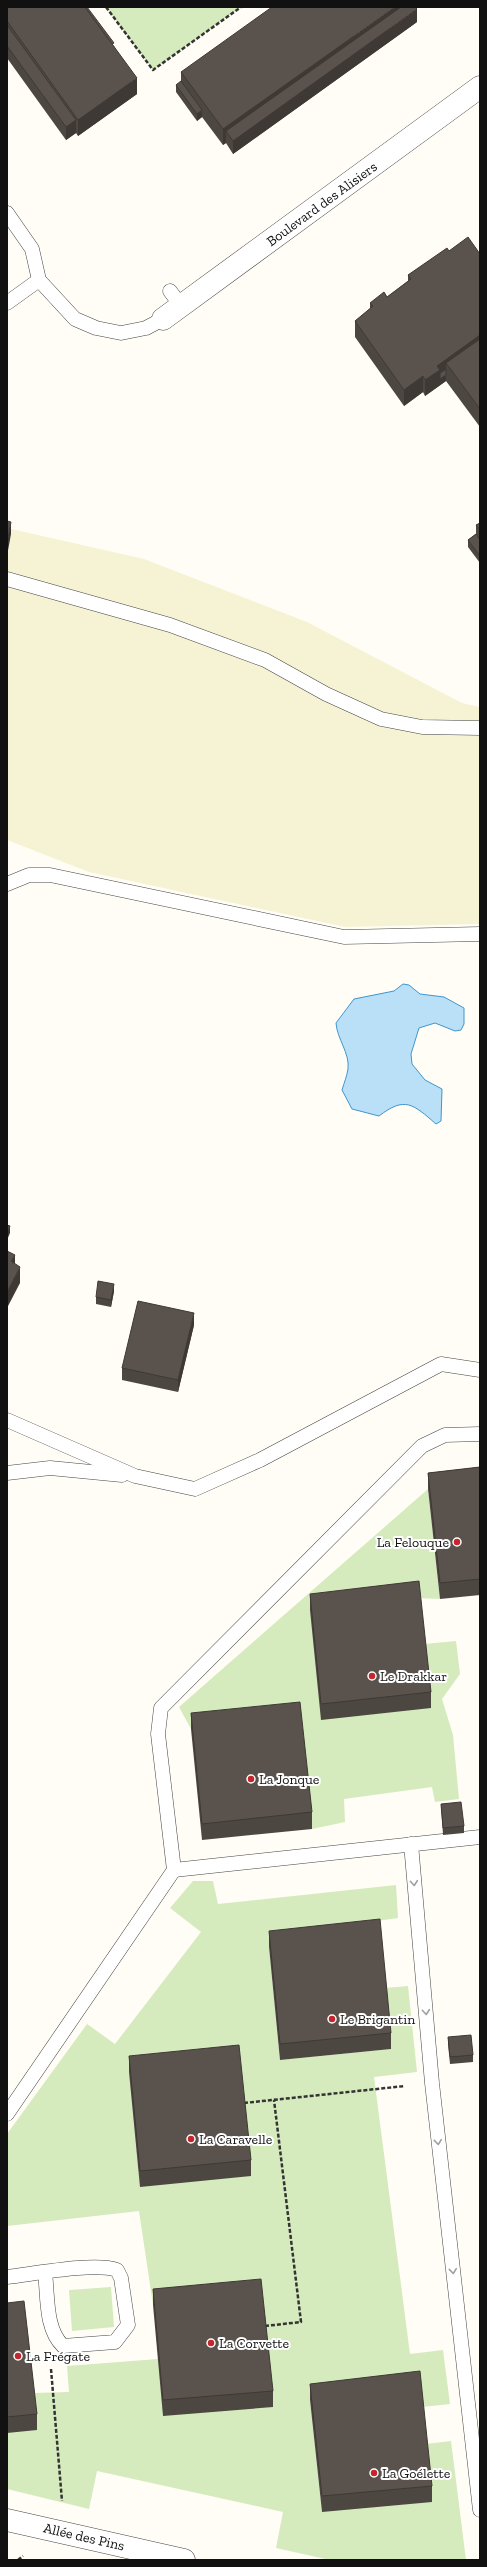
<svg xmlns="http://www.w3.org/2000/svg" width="487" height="2567" viewBox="0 0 487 2567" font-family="'Zilla Slab',serif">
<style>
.farmland{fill:#f6f3d4}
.green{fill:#d5ebbd}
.water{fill:#b9e0f7;stroke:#3f96cf}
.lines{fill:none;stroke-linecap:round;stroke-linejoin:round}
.service-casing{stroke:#444;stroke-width:15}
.minor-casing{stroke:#444;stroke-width:23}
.path{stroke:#333;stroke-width:2.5;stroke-dasharray:4 2;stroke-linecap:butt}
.service{stroke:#fff;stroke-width:14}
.minor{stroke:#fff;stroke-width:22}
.wall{fill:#4d4742}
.shaded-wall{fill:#3f3936}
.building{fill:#5a524d;stroke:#3f3936}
.oneway{stroke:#a0a0a0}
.poi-dot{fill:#c4262e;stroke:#fff;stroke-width:1.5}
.labels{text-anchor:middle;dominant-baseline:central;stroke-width:4;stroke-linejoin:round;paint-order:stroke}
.street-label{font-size:14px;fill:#111;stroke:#fff}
.poi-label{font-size:14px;fill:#111;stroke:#fff;text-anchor:start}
</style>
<rect width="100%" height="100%" fill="#fffdf5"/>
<path class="farmland" d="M7 528 144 559 307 622 462 703 480 707V924L345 927 89 872 7 840Z"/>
<g class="green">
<path d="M106 7H241L153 70Z"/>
<path d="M428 1489 440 1599 419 1598 424 1644 456 1641 460 1674 442 1699 453 1735 459 1799 435 1802 432 1787 344 1799 345 1822 312 1829 300 1719 191 1729 179 1707Z"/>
<path d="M193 1881H213L218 1904 396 1885 398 1918 377 1921 269 1947 280 2060 391 2049 385 1988 408 1986 417 2072 374 2077 410 2354 443 2350 450 2404 422 2407 310 2400 322 2512 426 2444 451 2441 466 2560H330L276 2548 283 2512 97 2471 89 2509 7 2489V2433L33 2393 69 2392 67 2366 158 2359 261 2295 153 2305 139 2211 7 2226V2134L87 2024 115 2044 201 1932 170 1908Z"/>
<path d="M111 2287 114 2327 72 2331 69 2290Z"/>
</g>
<path class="water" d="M403 984 409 985 420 994 444 997 464 1008V1024L461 1030 455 1031 435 1023 419 1028 411 1054 412 1064 425 1080 442 1089 441 1121 436 1124C413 1104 405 1096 379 1116L352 1109 342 1090C344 1083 347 1076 348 1069 350 1053 337 1039 336 1023L354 999 394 991Z"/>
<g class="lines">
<defs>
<g id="service">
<path d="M7 213 32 249 39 280 75 319 96 328 121 333 146 328 163 319"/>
<path d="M170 291 182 307"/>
<path d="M7 303 39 280"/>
<path d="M7 579 170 625 265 660 326 694 381 719 422 727 480 728"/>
<path d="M7 884 29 875H50L344 937 480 934"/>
<path d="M7 1420 135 1476 195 1489 260 1460 441 1364 480 1370"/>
<path d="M7 1473 50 1468 122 1475"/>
<path d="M411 1844 432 2083 480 2510"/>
<path d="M174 1870 480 1837"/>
<path d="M7 2114 174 1870 158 1734 161 1708 422 1446 445 1435 480 1434"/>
<path d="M7 2277C34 2274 94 2262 117 2270L121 2278 128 2325 115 2342 63 2346C45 2329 48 2296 45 2273"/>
</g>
<g id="minor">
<path d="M163 319 480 87"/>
<path d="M7 2520 184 2560"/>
</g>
</defs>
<use href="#service" class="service-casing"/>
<use href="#minor" class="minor-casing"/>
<g class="path">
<path d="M106 7 153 70 241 7"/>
<path d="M244 2103 405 2086"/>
<path d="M265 2326 301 2322 274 2100"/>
<path d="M51 2369 62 2501"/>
<path d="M18 2560 23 2556"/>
</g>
<use href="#service" class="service"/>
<use href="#minor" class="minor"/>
</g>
<g class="wall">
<path d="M7 7 114 46 137 94 78 136 76 133 66 140 7 58Z"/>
<path d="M417 22 233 154 226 143 223 145 202 117 197 121 176 92V85L181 81V72Z"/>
<path d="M449 251 480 254V427L446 381 425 396 423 392 404 406 355 337V321L370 309V303L387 297 408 281V275Z"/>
<path d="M480 523V563L468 547V540L476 534V525Z"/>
<path d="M114 1291 111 1307 96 1304V1297Z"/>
<path d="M194 1325 178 1392 122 1380V1368Z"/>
<path d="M480 1467V1595L440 1599 428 1489V1473Z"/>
<path d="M310 1594 431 1692V1708L321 1720 310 1610Z"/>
<path d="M191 1713 312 1812V1829L202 1840 191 1729Z"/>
<path d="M441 1804 464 1826V1833L443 1835Z"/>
<path d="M269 1931 391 2033V2049L280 2060 269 1947Z"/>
<path d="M448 2037 473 2055V2062L450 2064 448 2044Z"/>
<path d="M129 2056 251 2160V2176L140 2187 129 2072Z"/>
<path d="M153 2289 273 2391V2407L163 2416 153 2305Z"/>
<path d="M7 2303 37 2414V2430L7 2433Z"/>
<path d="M310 2384 432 2486V2502L322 2512 310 2400Z"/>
</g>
<g class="shaded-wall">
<path d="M395 7H413L226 131V143L223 145V129Z"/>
<path d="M417 9V22L233 154V141Z"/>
<path d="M137 78V94L78 136V120Z"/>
<path d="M202 110V117L197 121V114Z"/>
<path d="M76 120V133L66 140V127Z"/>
<path d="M480 335V357L446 363V381L425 396V380L437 366Z"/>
<path d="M423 376V392L404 406V390Z"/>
<path d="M11 522V534L7 556V543Z"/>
<path d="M10 1226V1233L7 1240V1234Z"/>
<path d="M15 1255V1271L11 1261Z"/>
<path d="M20 1267V1283L7 1308V1292Z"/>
<path d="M114 1284V1291L111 1307V1300Z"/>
<path d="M194 1313V1325L178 1392V1380Z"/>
</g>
<g class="building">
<path d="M7 7H85L137 78 78 120 7 21Z"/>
<path d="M85 7H87L114 43 112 44Z"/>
<path d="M272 7H395L223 129 181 72Z"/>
<path d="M401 7H415L417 9 233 141 226 131Z"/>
<path d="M7 25 76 120 66 127 7 46Z"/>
<path d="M181 81 202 110 197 114 176 85Z"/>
<path d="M468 237 480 254V335L437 366 440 370 425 380 423 376 404 390 355 321 373 306 370 303 384 292 387 297 411 279 408 275 447 248 449 251Z"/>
<path d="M480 339V409L446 363Z"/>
<path d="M446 369V375L440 379V373Z"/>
<path d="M7 521 11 522 7 543Z"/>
<path d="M480 523V530L476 525Z"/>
<path d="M476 534 480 540V556L468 540Z"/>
<path d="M7 1225 10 1226 7 1234Z"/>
<path d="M7 1251 15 1255 11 1261 20 1267 7 1292Z"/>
<path d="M98 1281 114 1284 111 1300 96 1297Z"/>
<path d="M138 1301 194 1313 178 1380 122 1368Z"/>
<path d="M480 1467V1579L440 1583 428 1473Z"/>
<path d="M419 1581 431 1692 321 1704 310 1594Z"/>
<path d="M300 1702 312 1812 202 1824 191 1713Z"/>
<path d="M461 1802 464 1826 443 1828 441 1804Z"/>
<path d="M380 1919 391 2033 280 2044 269 1931Z"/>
<path d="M471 2035 473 2055 450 2057 448 2037Z"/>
<path d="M239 2045 251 2160 140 2171 129 2056Z"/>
<path d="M261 2279 273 2391 163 2400 153 2289Z"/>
<path d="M24 2301 37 2414 7 2417V2303Z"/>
<path d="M420 2371 432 2486 322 2496 310 2384Z"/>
</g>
<defs><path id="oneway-chevron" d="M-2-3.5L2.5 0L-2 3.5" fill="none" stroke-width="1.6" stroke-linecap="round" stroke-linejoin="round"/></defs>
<g class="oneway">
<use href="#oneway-chevron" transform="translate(414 1883) rotate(85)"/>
<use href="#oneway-chevron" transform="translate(426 2012) rotate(85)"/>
<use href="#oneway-chevron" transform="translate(438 2142) rotate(84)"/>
<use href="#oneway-chevron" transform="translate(453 2271) rotate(84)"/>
</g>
<g class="poi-dot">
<circle cx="457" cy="1542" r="4"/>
<circle cx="372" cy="1676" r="4"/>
<circle cx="251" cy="1779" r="4"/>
<circle cx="332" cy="2019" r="4"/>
<circle cx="191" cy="2139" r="4"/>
<circle cx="211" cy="2343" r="4"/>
<circle cx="18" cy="2356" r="4"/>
<circle cx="374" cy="2473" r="4"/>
</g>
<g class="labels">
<g class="street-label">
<text transform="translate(322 204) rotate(-36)">Boulevard des Alisiers</text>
<text transform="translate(84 2537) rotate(13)">Allée des Pins</text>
</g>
<g class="poi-label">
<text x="449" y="1542" text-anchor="end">La Felouque</text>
<text x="380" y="1676">Le Drakkar</text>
<text x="259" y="1779">La Jonque</text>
<text x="340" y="2019">Le Brigantin</text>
<text x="199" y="2139">La Caravelle</text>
<text x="219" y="2343">La Corvette</text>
<text x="26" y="2356">La Frégate</text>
<text x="382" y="2473">La Goélette</text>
</g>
</g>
<rect width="487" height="2567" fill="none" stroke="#111111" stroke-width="16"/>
</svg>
